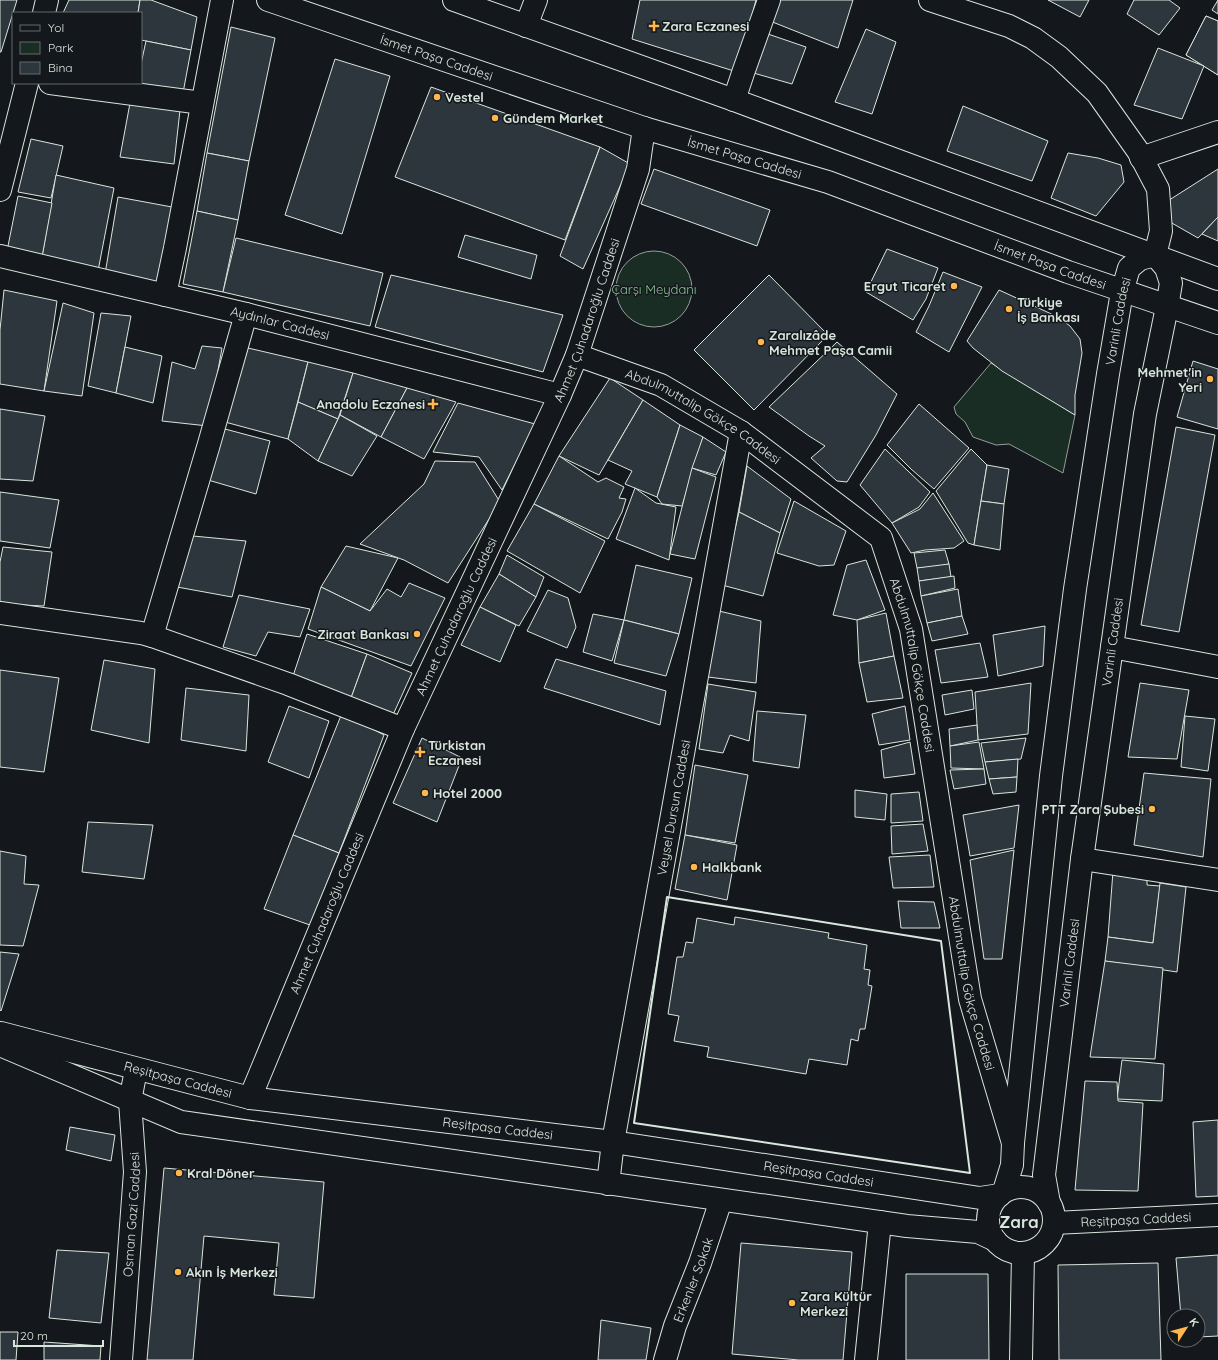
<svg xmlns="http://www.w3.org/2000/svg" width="1218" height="1360" viewBox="0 0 1218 1360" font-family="Quicksand,sans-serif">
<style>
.green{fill:#1a2d24;stroke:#939e99}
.building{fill:#2c363c;stroke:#d8e6dc}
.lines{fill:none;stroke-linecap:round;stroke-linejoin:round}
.minor-casing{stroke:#d8e6dc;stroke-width:24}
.major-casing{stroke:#d8e6dc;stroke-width:24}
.highway-casing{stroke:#d8e6dc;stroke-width:24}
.minor{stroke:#14181c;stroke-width:22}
.major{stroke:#14181c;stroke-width:22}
.highway{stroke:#14181c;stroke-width:22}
.wall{stroke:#d8e6dc;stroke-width:2}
.poi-dot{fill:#ffb74d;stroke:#14181c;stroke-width:1.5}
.labels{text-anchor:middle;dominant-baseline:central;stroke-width:3;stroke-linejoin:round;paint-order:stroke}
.poi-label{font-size:13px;font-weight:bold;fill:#d8e6dc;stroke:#14181c;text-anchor:start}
.street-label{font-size:13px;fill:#d8e6dc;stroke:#14181c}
.park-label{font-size:13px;fill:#8ac095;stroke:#14181c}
.district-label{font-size:17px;font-weight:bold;fill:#d8e6dc;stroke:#14181c}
</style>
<rect width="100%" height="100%" fill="#14181c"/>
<g class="green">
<circle cx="654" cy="289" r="38"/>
<path d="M991 363 1075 415 1063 473 1009 444 996 445 973 437 965 422 956 414 954 407Z"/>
</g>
<g class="building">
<path d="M0 0H17L1 52H0Z"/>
<path d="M69 0H140L138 13H63Z"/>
<path d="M140 0H151L197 17 191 50 141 40V13H138Z"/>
<path d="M640 0H756L737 72 632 39Z"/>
<path d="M779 0H853L838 48 770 21Z"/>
<path d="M1048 0H1089L1080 17Z"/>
<path d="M1134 0H1169L1180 8 1159 35 1127 14Z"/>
<path d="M1218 0V14L1212 10Z"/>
<path d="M1206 16 1218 21V75L1186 55Z"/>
<path d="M1206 16 1218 21V75L1186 55Z"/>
<path d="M231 27 275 38 249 161 207 153Z"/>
<path d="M866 29 896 42 872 114 835 102Z"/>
<path d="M765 33 806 47 792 84 750 72Z"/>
<path d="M146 41 191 50 183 93 136 86 137 83H141V64Z"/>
<path d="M1158 48 1204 66 1182 119 1134 105Z"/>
<path d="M335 59 390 76 342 234 285 215Z"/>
<path d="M431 87 600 147 565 240 395 177Z"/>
<path d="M130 103 180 110 174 164 120 157Z"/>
<path d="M963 106 1048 141 1032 181 947 151Z"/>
<path d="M31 139 63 146 51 198 18 192Z"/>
<path d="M600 147 630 164 583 269 560 256Z"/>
<path d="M207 153 249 161 238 220 197 211Z"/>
<path d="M1068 153 1098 158 1121 165 1124 182 1096 216 1051 198Z"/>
<path d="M654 169 770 210 757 246 641 204Z"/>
<path d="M1218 169V217L1198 238 1170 222 1163 204Z"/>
<path d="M56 175 114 188 98 271 42 257Z"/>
<path d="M18 196 52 203 42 257 7 251Z"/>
<path d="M118 197 172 207 158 287 105 274Z"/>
<path d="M197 211 238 220 223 292 183 284Z"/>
<path d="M1218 217V241L1202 234Z"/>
<path d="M465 235 537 255 531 279 458 257Z"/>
<path d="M236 238 383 273 370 326 223 292Z"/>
<path d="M887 249 938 268 926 299 913 320 866 292Z"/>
<path d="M943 272 982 287 949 352 916 332 929 306Z"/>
<path d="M391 275 563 315 543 372 375 327Z"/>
<path d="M769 275 828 335 754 410 694 350Z"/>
<path d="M4 290 57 301 44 391 0 384V330Z"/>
<path d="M999 290 1058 317 1070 326 1080 339 1082 353 1075 395V415L1002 371 973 348 967 341Z"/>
<path d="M63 303 94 313 82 396 44 391Z"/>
<path d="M101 313 131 316 116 393 88 386Z"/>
<path d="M837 342 897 394 876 435 847 482 837 481 811 458 825 446 809 436 769 407Z"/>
<path d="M202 346 222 348 208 426 162 421 172 362 195 369Z"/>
<path d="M125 347 162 356 153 403 116 393Z"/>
<path d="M248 348 308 362 288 439 225 422Z"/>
<path d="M1193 361 1218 369V429L1177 417Z"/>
<path d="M308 362 353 373 338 419 298 402Z"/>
<path d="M353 373 407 388 381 437 340 415Z"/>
<path d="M610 378 643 400 599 475 559 456Z"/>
<path d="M407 388 456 402 424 459 381 437Z"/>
<path d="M643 400 680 425 657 497 625 484 632 471 608 460Z"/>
<path d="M298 402 338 419 318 461 288 439Z"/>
<path d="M458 403 535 424 502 490 479 457 433 452Z"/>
<path d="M919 404 969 448 934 489 911 469 887 445Z"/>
<path d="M0 409 45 416 33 481 0 479Z"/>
<path d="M340 415 377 436 352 476 318 461Z"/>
<path d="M680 425 703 437 682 506 662 504 657 497Z"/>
<path d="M1176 427 1215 435 1179 632 1141 625Z"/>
<path d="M225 429 270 441 256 494 208 480Z"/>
<path d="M703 437 726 452 716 475 692 468Z"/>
<path d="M885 449 930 492 919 507 892 523 860 485Z"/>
<path d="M971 449 987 465 974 545 968 543 936 491Z"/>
<path d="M559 456 598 482 606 478 624 487 619 498 626 499 622 512 608 539 534 504Z"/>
<path d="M435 461 475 462 500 502 448 583 404 560 360 544 424 484Z"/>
<path d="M987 465 1009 469 1004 504 981 501Z"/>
<path d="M747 466 791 499 780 533 739 512Z"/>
<path d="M692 468 716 477 695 559 670 554Z"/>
<path d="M635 488 656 503 676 507 669 560 616 539Z"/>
<path d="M0 492 59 500 50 548 0 541Z"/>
<path d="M933 493 964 541 954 548 925 550 911 553 892 523 920 509Z"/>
<path d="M794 501 846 531 834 565 819 566 777 553Z"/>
<path d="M981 501 1004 504 1000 550 974 545Z"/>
<path d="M534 504 605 541 580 593 507 551Z"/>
<path d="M739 512 780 533 763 596 722 585Z"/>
<path d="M193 536 246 541 232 597 177 587Z"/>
<path d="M346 546 398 558 370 611 321 587Z"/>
<path d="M3 547 52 552 44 606 0 604V562Z"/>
<path d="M945 550 949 564 934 567 917 568 914 553Z"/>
<path d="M507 555 544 577 536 597 499 574Z"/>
<path d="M866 560 885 610 857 620 833 615 847 565Z"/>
<path d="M949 564 951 577 919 581 917 568Z"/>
<path d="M636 565 692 578 679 634 624 620Z"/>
<path d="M499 574 536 597 519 626 480 607Z"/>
<path d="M954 576 955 588 921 596 919 581Z"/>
<path d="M409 583 445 598 411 666 308 629 321 587 370 611 387 589 401 597Z"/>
<path d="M958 589 962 616 927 623 921 596Z"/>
<path d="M548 590 568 598 576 627 567 648 527 631Z"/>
<path d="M239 595 310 609 300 637 268 632 256 656 223 647Z"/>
<path d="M480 607 516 625 500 662 461 645Z"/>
<path d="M719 611 761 621 756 683 708 677Z"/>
<path d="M886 613 894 656 859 663 857 620Z"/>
<path d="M593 614 624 620 612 661 583 652Z"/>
<path d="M962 616 968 634 932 641 927 623Z"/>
<path d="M624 620 679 634 666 676 614 663Z"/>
<path d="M1045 626 1043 666 998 676 993 635Z"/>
<path d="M307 634 367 654 351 698 292 679Z"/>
<path d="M980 643 988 677 941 683 935 650Z"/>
<path d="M367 654 412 673 392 717 351 698Z"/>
<path d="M894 656 903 698 867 702 859 663Z"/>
<path d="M556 659 666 691 660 725 544 688Z"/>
<path d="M104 660 155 669 149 743 91 730Z"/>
<path d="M0 670 59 678 44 772 0 767Z"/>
<path d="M1031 683 1028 734 978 740 975 692Z"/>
<path d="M1140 683 1189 690 1177 759 1128 757Z"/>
<path d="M708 684 756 692 749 741 730 735 723 753 699 749Z"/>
<path d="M186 688 249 695 246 751 181 740Z"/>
<path d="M972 690 974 709 945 715 942 695Z"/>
<path d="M289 706 329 721 309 778 268 762Z"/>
<path d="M905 706 910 740 879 745 872 714Z"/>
<path d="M757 711 806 715 799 768 753 761Z"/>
<path d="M342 713 384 735 339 853 293 835Z"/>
<path d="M1185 716 1215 719 1208 771 1181 767Z"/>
<path d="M977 725 978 740 950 746 949 729Z"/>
<path d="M422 738 462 758 437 822 393 803Z"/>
<path d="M1026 738 1021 759 985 762 981 743Z"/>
<path d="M910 742 915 774 884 778 881 750Z"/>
<path d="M979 742 984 769 951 768 950 746Z"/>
<path d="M1018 759 1017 777 989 779 985 762Z"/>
<path d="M695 765 748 775 735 843 685 835Z"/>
<path d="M984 769 986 784 954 789 950 770Z"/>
<path d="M1144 773 1211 779 1203 857 1134 845Z"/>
<path d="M1017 777 1016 792 993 794 989 779Z"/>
<path d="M855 790 887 794 885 820 855 817Z"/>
<path d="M919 792 923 821 891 823V794Z"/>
<path d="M1019 805 1014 848 970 856 963 815Z"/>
<path d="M88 822 153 825 144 879 82 872Z"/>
<path d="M923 824 928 851 892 854 891 826Z"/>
<path d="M293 835 339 853 310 925 264 909Z"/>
<path d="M685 835 737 845 727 900 675 889Z"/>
<path d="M1014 850 1002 959H984L970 860Z"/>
<path d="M0 851 26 856 24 884 39 885 23 946 0 945Z"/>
<path d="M930 855 934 887 893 888 889 857Z"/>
<path d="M1113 871 1147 874V885L1160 886 1153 943 1108 937Z"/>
<path d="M1160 883 1186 887 1177 972 1105 961 1108 937 1153 943Z"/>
<path d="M898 901 934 902 940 928H901Z"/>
<path d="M735 917 829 933 828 938 867 945 864 969 870 970 868 985 872 986 865 1029H860L858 1041 851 1039 847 1065 809 1059 806 1074 707 1057 709 1047 674 1041 679 1016 668 1014 677 957H683L686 942 693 943 697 918 734 925Z"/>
<path d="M0 952 19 954 1 1011 0 1010Z"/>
<path d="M1105 961 1163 968 1155 1059 1090 1057Z"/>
<path d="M1122 1060 1164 1064 1162 1101 1117 1099Z"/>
<path d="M1085 1081 1117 1082 1118 1101 1143 1103 1138 1191 1075 1190Z"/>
<path d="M1218 1120V1196L1196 1197 1193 1122Z"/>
<path d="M70 1127 115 1135 111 1161 66 1150Z"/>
<path d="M164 1168 324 1182 314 1298 274 1295 279 1243 204 1236 193 1360H147Z"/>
<path d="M741 1243 852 1252 843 1360H799L732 1354Z"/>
<path d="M57 1250 109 1253 101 1323 49 1318Z"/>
<path d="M1218 1255V1336L1198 1337V1316H1181L1176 1258Z"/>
<path d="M1158 1263 1161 1360H1059L1058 1265Z"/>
<path d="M906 1274H988L989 1360H906Z"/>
<path d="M601 1320 651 1328 646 1360H598Z"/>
<path d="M0 1332H18L16 1360H0Z"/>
<path d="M44 1342 101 1346 100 1360H44Z"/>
</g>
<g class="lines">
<defs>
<g id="minor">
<path d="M930 0 1009 26 1033 38 1059 57 1097 93 1138 151 1158 189 1161 231 1155 255"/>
<path d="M44 13 47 0"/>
<path d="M526 26 536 0"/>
<path d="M50 83 202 103"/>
<path d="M734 100 743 73 769 0"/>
<path d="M1141 158 1218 132"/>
<path d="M0 190 27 83"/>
<path id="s1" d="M0 256 246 314 560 395"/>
<path d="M165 295 175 248 222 0"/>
<path id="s2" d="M577 355 661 385 741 432 881 538 911 629 970 999 1013 1143"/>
<path d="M0 613 141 633 152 636 288 684 403 729"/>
<path d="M152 636 209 444 246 314"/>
<path d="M1112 647 1218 667"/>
<path d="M1082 859 1218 880"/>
<path id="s3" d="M250 1098 403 729 560 395 577 355 638 169 644 128"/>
<path id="s4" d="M608 1184 613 1142 741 432"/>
<path id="s5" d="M121 1360 135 1172 130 1101 136 1070"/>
<path id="s6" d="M665 1360 675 1326 700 1263 721 1200"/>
<path d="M866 1360 880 1222"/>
</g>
<g id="major">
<path id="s7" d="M1 1033 250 1098 613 1142 980 1198 1000 1195"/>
<path d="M0 1045 181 1122 907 1226 978 1232 995 1240"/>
<circle cx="1021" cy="1220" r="33"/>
<path id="s8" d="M1004 1191 1012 1165 1013 1143 1051 776 1075 589 1108 374 1122 292 1129 268 1140 259 1155 255 1166 268 1171 283 1167 307 1145 414 1112 647 1082 859 1044 1175 1049 1203"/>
<path id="s9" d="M1054 1223 1218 1215"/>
<path d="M1021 1360 1023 1254"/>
</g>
<g id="highway">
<path id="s10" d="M268 0 644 128 828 182 1068 272 1218 323"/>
<path d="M454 0 734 100 1218 279"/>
</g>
</defs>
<use href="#minor" class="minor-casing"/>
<use href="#major" class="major-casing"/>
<use href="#highway" class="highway-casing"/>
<use href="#minor" class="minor"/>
<use href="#major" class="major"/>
<use href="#highway" class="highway"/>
<path class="wall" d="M667 897 941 941 970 1173 634 1123Z"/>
</g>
<g class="poi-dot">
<path d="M652 20h4v4h4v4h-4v4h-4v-4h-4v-4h4z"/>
<circle cx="437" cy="97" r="4"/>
<circle cx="495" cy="118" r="4"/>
<circle cx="954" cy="286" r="4"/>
<circle cx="1009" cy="309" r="4"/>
<circle cx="761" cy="342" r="4"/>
<circle cx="1210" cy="379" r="4"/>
<path d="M431 398h4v4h4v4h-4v4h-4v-4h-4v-4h4z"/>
<circle cx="417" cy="634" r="4"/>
<path d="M418 746h4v4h4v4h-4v4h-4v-4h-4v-4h4z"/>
<circle cx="425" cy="793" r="4"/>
<circle cx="1152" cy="809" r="4"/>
<circle cx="694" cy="867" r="4"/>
<circle cx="179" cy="1173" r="4"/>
<circle cx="178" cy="1272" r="4"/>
<circle cx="792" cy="1303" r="4"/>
</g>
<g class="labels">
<g class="poi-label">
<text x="662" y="26">Zara Eczanesi</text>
<text x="445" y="97">Vestel</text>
<text x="503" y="118">Gündem Market</text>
<text x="946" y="286" text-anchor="end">Ergut Ticaret</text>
<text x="1017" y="302">Türkiye<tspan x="1017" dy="15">İş Bankası</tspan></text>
<text x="769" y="335">Zaralızâde<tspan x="769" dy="15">Mehmet Paşa Camii</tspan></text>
<text x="1202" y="372" text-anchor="end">Mehmet'in<tspan x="1202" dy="15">Yeri</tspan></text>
<text x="425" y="404" text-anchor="end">Anadolu Eczanesi</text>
<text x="409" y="634" text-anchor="end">Ziraat Bankası</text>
<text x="428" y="745">Türkistan<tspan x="428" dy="15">Eczanesi</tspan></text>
<text x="433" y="793">Hotel 2000</text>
<text x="1144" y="809" text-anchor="end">PTT Zara Şubesi</text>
<text x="702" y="867">Halkbank</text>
<text x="187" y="1173">Kral Döner</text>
<text x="186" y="1272">Akın İş Merkezi</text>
<text x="800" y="1296">Zara Kültür<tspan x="800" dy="15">Merkezi</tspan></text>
</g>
<g class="street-label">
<text stroke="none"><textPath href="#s10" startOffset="178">İsmet Paşa Caddesi</textPath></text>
<text stroke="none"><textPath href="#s10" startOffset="502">İsmet Paşa Caddesi</textPath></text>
<text stroke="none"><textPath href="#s10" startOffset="826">İsmet Paşa Caddesi</textPath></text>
<text stroke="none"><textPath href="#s3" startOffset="848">Ahmet Çuhadaroğlu Caddesi</textPath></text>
<text stroke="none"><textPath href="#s8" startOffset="878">Varinli Caddesi</textPath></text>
<text stroke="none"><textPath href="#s1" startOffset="288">Aydınlar Caddesi</textPath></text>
<text stroke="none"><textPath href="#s2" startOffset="141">Abdulmuttalip Gökçe Caddesi</textPath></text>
<text stroke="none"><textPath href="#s3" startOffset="524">Ahmet Çuhadaroğlu Caddesi</textPath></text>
<text transform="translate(1112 642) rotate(-82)">Varinli Caddesi</text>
<text stroke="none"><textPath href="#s2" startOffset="489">Abdulmuttalip Gökçe Caddesi</textPath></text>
<text stroke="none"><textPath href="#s4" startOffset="382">Veysel Dursun Caddesi</textPath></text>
<text stroke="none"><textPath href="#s3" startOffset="200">Ahmet Çuhadaroğlu Caddesi</textPath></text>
<text transform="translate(1069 963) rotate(-83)">Varinli Caddesi</text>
<text stroke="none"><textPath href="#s2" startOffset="813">Abdulmuttalip Gökçe Caddesi</textPath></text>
<text stroke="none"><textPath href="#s7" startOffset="183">Reşitpaşa Caddesi</textPath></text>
<text stroke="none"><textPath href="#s7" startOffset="507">Reşitpaşa Caddesi</textPath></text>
<text stroke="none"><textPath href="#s7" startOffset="831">Reşitpaşa Caddesi</textPath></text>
<text stroke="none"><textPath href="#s5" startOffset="146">Osman Gazi Caddesi</textPath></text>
<text stroke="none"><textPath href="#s9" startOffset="82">Reşitpaşa Caddesi</textPath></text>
<text stroke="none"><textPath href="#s6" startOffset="85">Erkenler Sokak</textPath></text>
</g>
<g class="park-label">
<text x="654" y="289">Çarşı Meydanı</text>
</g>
<g class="district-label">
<text x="1019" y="1221">Zara</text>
</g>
</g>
<rect x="12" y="12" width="130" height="72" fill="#14181c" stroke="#626a69"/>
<rect x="20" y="25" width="20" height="6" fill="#14181c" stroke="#626a69"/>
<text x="48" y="32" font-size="12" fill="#d8e6dc">Yol</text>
<rect x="20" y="42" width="20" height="12" fill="#1a2d24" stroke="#626a69"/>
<text x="48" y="52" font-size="12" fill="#d8e6dc">Park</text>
<rect x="20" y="62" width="20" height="12" fill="#2c363c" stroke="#626a69"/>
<text x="48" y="72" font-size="12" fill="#d8e6dc">Bina</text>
<g transform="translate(1186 1328) rotate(54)"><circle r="19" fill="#14181c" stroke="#626a69"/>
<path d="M0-3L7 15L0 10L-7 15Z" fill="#ffb74d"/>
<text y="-6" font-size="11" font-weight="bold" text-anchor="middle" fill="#d8e6dc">K</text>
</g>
<path d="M14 1340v6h89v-6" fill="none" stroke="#d8e6dc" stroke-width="2"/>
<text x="20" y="1340" font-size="12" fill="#d8e6dc" stroke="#14181c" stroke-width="3" paint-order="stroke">20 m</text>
</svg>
